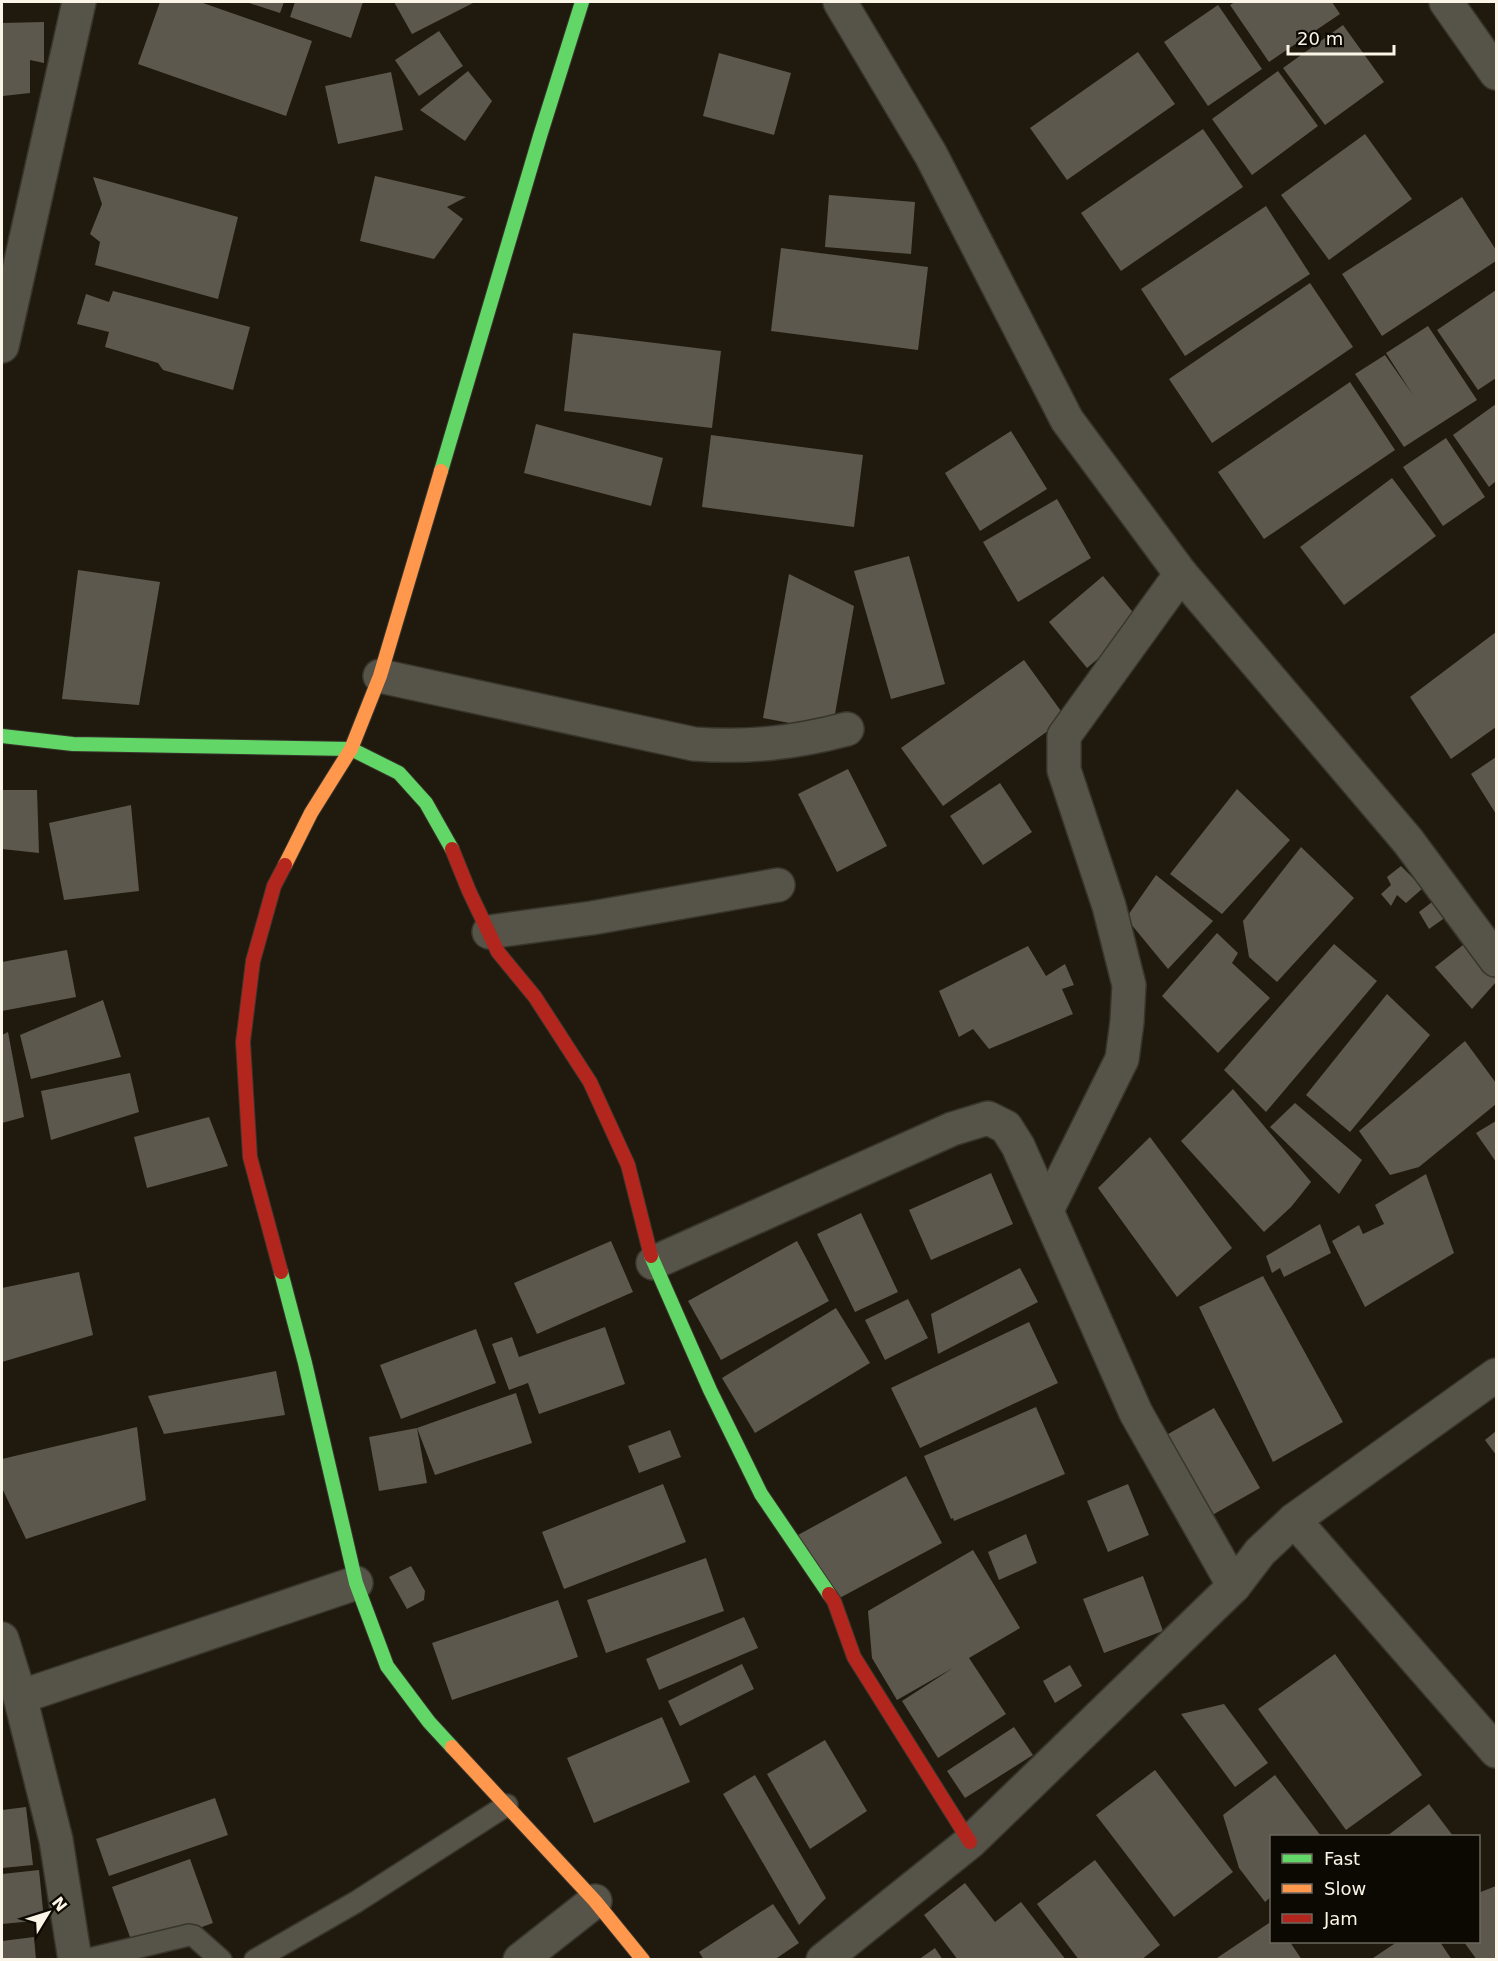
<svg xmlns="http://www.w3.org/2000/svg" width="1498" height="1961" viewBox="0 0 1498 1961" font-family="'DejaVu Sans',sans-serif">
<style>
.building{fill:#5c584d}
.lines{fill:none;stroke-linecap:round;stroke-linejoin:round}
.lane-casing{stroke:#38352c;stroke-width:24}
.street-casing{stroke:#38352c;stroke-width:36}
.fast-casing{stroke:#38352c;stroke-width:16}
.slow-casing{stroke:#38352c;stroke-width:16}
.jam-casing{stroke:#38352c;stroke-width:16}
.lane{stroke:#565348;stroke-width:21}
.street{stroke:#565348;stroke-width:33}
.fast{stroke:#63d668;stroke-width:14}
.slow{stroke:#ff974d;stroke-width:14}
.jam{stroke:#b3261e;stroke-width:14}
</style>
<rect width="100%" height="100%" fill="#1f1a0d"/>
<g class="building">
<path d="M160 2H200L312 41 286 116 138 64Z"/>
<path d="M246 2H284L280 13Z"/>
<path d="M295 2H363L351 38 290 17Z"/>
<path d="M394 2H475L412 34Z"/>
<path d="M1235 2H1332L1340 14 1269 62 1230 5Z"/>
<path d="M1218 5 1262 69 1208 106 1164 42Z"/>
<path d="M44 22V63L30 60V93L3 96 2 23Z"/>
<path d="M1343 25 1384 82 1325 125 1283 68Z"/>
<path d="M439 31 463 66 419 96 395 60Z"/>
<path d="M1138 52 1175 104 1067 180 1030 128Z"/>
<path d="M719 53 791 73 774 135 703 116Z"/>
<path d="M468 71 492 101 465 141 420 110Z"/>
<path d="M1278 71 1318 126 1252 175 1212 119Z"/>
<path d="M391 72 403 130 338 144 325 86Z"/>
<path d="M1203 129 1243 187 1121 271 1081 213Z"/>
<path d="M1365 134 1412 199 1329 260 1281 195Z"/>
<path d="M375 176 466 197 447 207 463 219 434 259 360 241Z"/>
<path d="M93 177 238 217 218 299 95 265 100 242 90 234 102 204Z"/>
<path d="M829 195 915 202 911 254 825 247Z"/>
<path d="M1462 197 1496 250V261L1382 336 1342 274Z"/>
<path d="M1266 206 1310 274 1185 356 1141 289Z"/>
<path d="M781 248 928 267 918 350 771 331Z"/>
<path d="M1310 283 1353 347 1212 443 1169 379Z"/>
<path d="M1496 290V378L1478 390 1437 330Z"/>
<path d="M113 291 250 327 233 390 163 370 158 363 105 347 109 332 77 324 86 294 109 302Z"/>
<path d="M1428 326 1477 400 1404 447 1355 374 1385 355 1413 395 1386 353Z"/>
<path d="M573 333 721 351 712 428 564 411Z"/>
<path d="M1350 382 1395 450 1264 539 1218 472Z"/>
<path d="M1496 404V481L1489 487 1453 435Z"/>
<path d="M536 424 663 458 651 506 524 473Z"/>
<path d="M1011 431 1047 489 980 531 945 473Z"/>
<path d="M711 435 863 455 854 527 702 507Z"/>
<path d="M1446 438 1485 497 1443 526 1403 467Z"/>
<path d="M1392 478 1436 536 1344 605 1300 547Z"/>
<path d="M1057 499 1091 558 1018 602 983 542Z"/>
<path d="M909 556 945 684 891 699 854 571Z"/>
<path d="M78 570 160 582 139 705 62 699Z"/>
<path d="M789 574 854 606 832 731 763 718Z"/>
<path d="M1103 576 1141 622 1087 668 1049 622Z"/>
<path d="M1496 632V727L1451 759 1410 697Z"/>
<path d="M1024 660 1066 718 943 806 901 748Z"/>
<path d="M1496 757V814L1471 774Z"/>
<path d="M848 769 887 846 837 872 798 794Z"/>
<path d="M1000 783 1032 832 983 865 950 816Z"/>
<path d="M1237 789 1290 840 1222 914 1170 874Z"/>
<path d="M2 790H37L39 853 2 849Z"/>
<path d="M131 805 139 891 64 900 49 823Z"/>
<path d="M1301 847 1354 898 1277 982 1249 957 1243 921Z"/>
<path d="M1401 866 1423 888 1406 903 1397 895 1391 906 1381 894 1391 885 1387 877Z"/>
<path d="M1156 875 1213 921 1168 969 1126 918Z"/>
<path d="M1436 899 1446 917 1429 929 1419 912Z"/>
<path d="M1217 933 1238 953 1232 963 1270 998 1218 1053 1162 996Z"/>
<path d="M1468 941 1496 973V982L1472 1009 1435 967Z"/>
<path d="M1334 944 1377 981 1266 1112 1224 1070Z"/>
<path d="M1028 946 1046 976 1065 964 1074 985 1062 989 1073 1014 989 1049 973 1029 959 1037 939 991Z"/>
<path d="M67 950 76 997 2 1011V962Z"/>
<path d="M1387 994 1430 1035 1350 1132 1306 1095Z"/>
<path d="M103 1000 121 1057 31 1079 20 1035Z"/>
<path d="M8 1032 24 1117 2 1123V1035Z"/>
<path d="M1465 1041 1496 1083V1104L1419 1167 1390 1175 1359 1131Z"/>
<path d="M130 1073 139 1112 51 1140 41 1091Z"/>
<path d="M1233 1089 1311 1182 1291 1207 1264 1232 1181 1141Z"/>
<path d="M1295 1103 1362 1160 1339 1194 1270 1127Z"/>
<path d="M209 1117 228 1166 147 1188 134 1137Z"/>
<path d="M1496 1121V1162L1476 1133Z"/>
<path d="M1150 1137 1232 1248 1177 1297 1098 1188Z"/>
<path d="M991 1173 1013 1224 931 1260 909 1210Z"/>
<path d="M1426 1174 1454 1253 1365 1307 1332 1241 1359 1225 1363 1234 1384 1224 1375 1205Z"/>
<path d="M861 1213 898 1292 855 1312 817 1234Z"/>
<path d="M1320 1224 1331 1253 1284 1277 1280 1268 1272 1273 1266 1256Z"/>
<path d="M611 1241 633 1292 537 1334 514 1283Z"/>
<path d="M797 1241 829 1301 721 1360 688 1301Z"/>
<path d="M1020 1268 1038 1302 938 1354 931 1314Z"/>
<path d="M79 1272 93 1335 2 1362V1288Z"/>
<path d="M1263 1276 1343 1422 1273 1462 1199 1307Z"/>
<path d="M908 1299 928 1338 885 1360 865 1320Z"/>
<path d="M836 1308 870 1363 755 1433 722 1378Z"/>
<path d="M1029 1322 1058 1383 920 1448 891 1388Z"/>
<path d="M605 1327 625 1384 539 1414 528 1383 509 1390 492 1344 512 1337 519 1357Z"/>
<path d="M476 1329 496 1383 401 1419 380 1365Z"/>
<path d="M276 1371 285 1415 164 1434 148 1396Z"/>
<path d="M516 1393 532 1443 435 1475 417 1428Z"/>
<path d="M1036 1407 1065 1474 954 1521 953 1518 951 1519 924 1456Z"/>
<path d="M1214 1408 1260 1488 1207 1518 1161 1438Z"/>
<path d="M137 1427 146 1500 26 1539 2 1488V1459Z"/>
<path d="M417 1428 427 1483 379 1491 369 1437Z"/>
<path d="M670 1430 681 1457 639 1473 628 1446Z"/>
<path d="M1496 1431V1455L1485 1440Z"/>
<path d="M906 1476 942 1543 834 1601 798 1535Z"/>
<path d="M663 1484 686 1542 564 1589 542 1532Z"/>
<path d="M1128 1484 1149 1535 1108 1552 1087 1501Z"/>
<path d="M1026 1534 1037 1563 999 1580 988 1552Z"/>
<path d="M973 1550 1020 1628 969 1658 1006 1714 938 1758 902 1701 953 1668 897 1700 872 1658 868 1611Z"/>
<path d="M706 1558 724 1611 606 1653 587 1600Z"/>
<path d="M411 1566 425 1591 424 1600 407 1609 389 1577Z"/>
<path d="M1143 1576 1163 1631 1104 1653 1083 1599Z"/>
<path d="M558 1600 578 1657 452 1700 432 1643Z"/>
<path d="M744 1617 758 1648 659 1690 646 1659Z"/>
<path d="M1335 1654 1422 1775 1346 1830 1258 1709Z"/>
<path d="M742 1664 754 1689 680 1726 668 1701Z"/>
<path d="M1070 1665 1082 1686 1055 1703 1043 1681Z"/>
<path d="M1224 1704 1268 1763 1235 1787 1181 1714Z"/>
<path d="M662 1717 690 1782 594 1823 567 1758Z"/>
<path d="M1014 1727 1033 1755 965 1798 947 1771Z"/>
<path d="M825 1740 867 1811 810 1849 767 1774Z"/>
<path d="M1155 1770 1233 1872 1174 1917 1096 1815Z"/>
<path d="M755 1775 826 1898 799 1925 723 1794Z"/>
<path d="M1275 1775 1321 1836H1272V1896L1265 1902 1239 1868 1223 1815Z"/>
<path d="M215 1798 228 1835 109 1876 96 1839Z"/>
<path d="M1429 1804 1453 1836H1387Z"/>
<path d="M26 1807 33 1865 2 1868V1810Z"/>
<path d="M190 1859 213 1923 135 1951 112 1887Z"/>
<path d="M1095 1860 1160 1945 1141 1960H1079L1037 1904Z"/>
<path d="M39 1870 44 1920 2 1924V1874Z"/>
<path d="M965 1883 995 1922 1021 1902 1066 1960H958L924 1915Z"/>
<path d="M1496 1886V1960H1477L1464 1942H1478V1893Z"/>
<path d="M773 1904 799 1943 774 1960H704L699 1952Z"/>
<path d="M1272 1921V1942H1290L1302 1960H1214Z"/>
<path d="M34 1937 36 1960H2V1941Z"/>
<path d="M1397 1942H1440L1452 1960H1370Z"/>
<path d="M935 1948 943 1960H918Z"/>
</g>
<g class="lines">
<defs>
<g id="lane">
<path d="M85 1960 189 1935 194 1936 221 1960"/>
<path d="M255 1960 356 1902 507 1805"/>
</g>
<g id="street">
<path d="M840 2 931 155 1067 420 1181 574 1408 841 1496 960"/>
<path d="M1446 2 1496 73"/>
<path d="M2 346 79 2"/>
<path d="M380 676 694 744C748 748 794 743 847 729"/>
<path d="M489 932 592 918 778 885"/>
<path d="M1047 1210 1122 1059 1127 1022 1129 985 1109 906 1064 770V736L1181 574"/>
<path d="M653 1263 952 1129 988 1118 1006 1127 1018 1146 1136 1413 1234 1586"/>
<path d="M1294 1520 1496 1751"/>
<path d="M2 1639 20 1697 56 1840 75 1960"/>
<path d="M20 1697 356 1583"/>
<path d="M520 1960 595 1901"/>
<path d="M823 1960 970 1842 1234 1586 1260 1552 1294 1520 1496 1375"/>
</g>
<g id="fast">
<path d="M441 471 540 136 582 2"/>
<path d="M2 736 73 744 351 749 399 773 426 803 452 849"/>
<path d="M651 1256 710 1390 761 1494 829 1594"/>
<path d="M281 1272 305 1363 356 1583 387 1666 429 1722 452 1747"/>
</g>
<g id="slow">
<path d="M285 865 311 813 351 749 380 676 441 471"/>
<path d="M452 1747 595 1901 643 1960"/>
</g>
<g id="jam">
<path d="M452 849 469 891 498 952 535 997 590 1082 628 1165 651 1256"/>
<path d="M281 1272 250 1157 243 1042 253 961 274 886 285 865"/>
<path d="M829 1594 834 1601 854 1657 970 1842"/>
</g>
</defs>
<use href="#lane" class="lane-casing"/>
<use href="#street" class="street-casing"/>
<use href="#fast" class="fast-casing"/>
<use href="#slow" class="slow-casing"/>
<use href="#jam" class="jam-casing"/>
<use href="#lane" class="lane"/>
<use href="#street" class="street"/>
<use href="#fast" class="fast"/>
<use href="#slow" class="slow"/>
<use href="#jam" class="jam"/>
</g>
<rect width="1498" height="1961" fill="none" stroke="#faf5e6" stroke-width="6"/>
<rect x="1270" y="1835" width="210" height="108" fill="#0c0802" stroke="#6b675d" stroke-width="1.5"/>
<rect x="1282" y="1854" width="30" height="9" fill="#63d668" stroke="#6b675d" stroke-width="1.5"/>
<text x="1324" y="1865" font-size="18" fill="#faf5e6">Fast</text>
<rect x="1282" y="1884" width="30" height="9" fill="#ff974d" stroke="#6b675d" stroke-width="1.5"/>
<text x="1324" y="1895" font-size="18" fill="#faf5e6">Slow</text>
<rect x="1282" y="1914" width="30" height="9" fill="#b3261e" stroke="#6b675d" stroke-width="1.5"/>
<text x="1324" y="1925" font-size="18" fill="#faf5e6">Jam</text>
<g transform="translate(48 1913) rotate(52)" stroke="#0c0802" stroke-width="4.5" paint-order="stroke">
<path d="M0-4.5L10 22L0 15L-10 22Z" fill="#faf5e6"/>
<text y="-9" font-size="16" font-weight="bold" text-anchor="middle" fill="#faf5e6">N</text>
</g>
<path d="M1288 45v9h106v-9" fill="none" stroke="#faf5e6" stroke-width="3"/>
<text x="1297" y="45" font-size="18" fill="#faf5e6" stroke="#0c0802" stroke-width="4.5" paint-order="stroke">20 m</text>
</svg>
